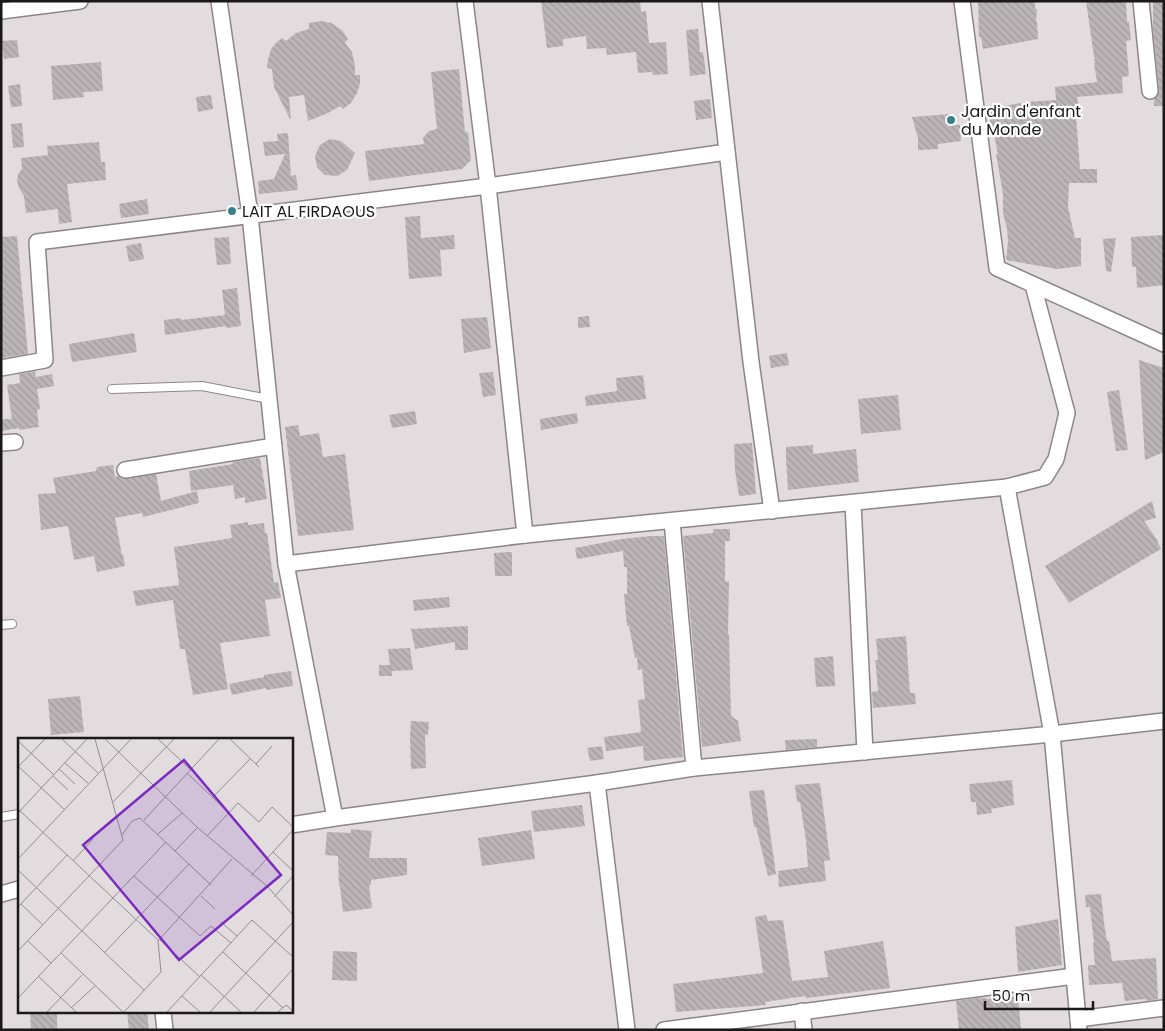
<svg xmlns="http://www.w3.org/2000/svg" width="1165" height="1031" viewBox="0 0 1165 1031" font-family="Poppins,sans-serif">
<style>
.building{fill:url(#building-back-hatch)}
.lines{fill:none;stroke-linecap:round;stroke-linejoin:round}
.lane-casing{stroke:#8c8688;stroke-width:10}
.street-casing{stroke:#8c8688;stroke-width:18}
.lane{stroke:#fff;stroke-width:8}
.street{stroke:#fff;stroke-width:15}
.poi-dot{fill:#3a808c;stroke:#fff;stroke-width:2}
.labels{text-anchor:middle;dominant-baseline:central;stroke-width:4.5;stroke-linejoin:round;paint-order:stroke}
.poi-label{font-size:16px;fill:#1a1819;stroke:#fff;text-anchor:start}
.inset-road{fill:none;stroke:#928e8f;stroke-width:1}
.view{fill:#7b2cbf;fill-opacity:0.15;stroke:#7b2cbf;stroke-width:2.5}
.inset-edge{fill:none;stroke:#1a1819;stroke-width:2.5}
</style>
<defs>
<pattern id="building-back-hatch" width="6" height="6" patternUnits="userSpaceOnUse" patternTransform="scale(1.25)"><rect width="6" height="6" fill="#bbb5b7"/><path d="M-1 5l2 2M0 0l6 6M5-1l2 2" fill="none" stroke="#a09b9d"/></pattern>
</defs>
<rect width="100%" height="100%" fill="#e2dcde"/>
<g class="building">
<path d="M541 1H640L641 12 646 11 649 43 666 42 668 74 653 75 652 72 638 73 636 52 607 55 606 48 587 49 586 36 563 39V46L547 48Z"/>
<path d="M978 1H1035V9H1037L1036 22H1037L1038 39 983 49 981 37H979Z"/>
<path d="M1086 1H1126L1127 22H1129L1131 40 1126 41 1129 76 1122 77 1123 93 1077 97 1080 115 1076 116 1080 169H1097V183H1069L1068 207 1075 238H1081V266L1057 269 1006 260 1008 242 1007 229 1003 213V194L996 154H998L993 129 992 130 988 110H990V108L1027 102 1056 100 1055 87 1097 82 1094 63H1095Z"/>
<path d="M1153 1H1164V106H1154V99L1158 95 1159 90 1153 29Z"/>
<path d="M321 21 331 23 342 30 348 39 345 43 352 52 355 66V75H360V84L357 93 351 103 343 109 340 106 328 113 308 121 304 95 289 97 291 119H290L274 87 272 69 267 68 268 60 271 49 276 43 282 38 286 41 296 33 309 29V23Z"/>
<path d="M698 29 700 52H703L706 74 690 76 686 30Z"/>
<path d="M17 40 19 57 4 59 2 41Z"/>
<path d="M101 62 103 91 83 92 84 97 53 100 51 66Z"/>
<path d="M459 69 465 132H468L471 160 462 169 369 181 365 151 424 144 423 138 429 131 437 129 431 72Z"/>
<path d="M20 84 22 106 11 107 8 86Z"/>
<path d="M211 95 213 109 198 112 196 97Z"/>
<path d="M710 99 712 118 696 120 694 101Z"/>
<path d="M951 114V125H960L961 141 938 144V149L918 150V138L912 117Z"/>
<path d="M22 123 24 147 13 148 11 124Z"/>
<path d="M288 133 291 176 296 175 298 190 259 194 258 181 274 179 285 154 265 156 263 142 278 141 277 134Z"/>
<path d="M330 139 341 141 355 153 347 170 337 176 325 175 317 167 315 156 320 145Z"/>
<path d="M99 142 101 162H105L106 180 67 184 72 222 59 224 58 209 26 213 24 196 19 188 17 181 18 174 22 169 21 158 48 155 47 146Z"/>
<path d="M147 199 149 214 121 218 119 204Z"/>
<path d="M420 216 421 238 454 235 455 249 440 250 442 276 409 279 405 217Z"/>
<path d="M1164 235V285L1137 288 1136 267H1132L1131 237Z"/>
<path d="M17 236 28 354 1 358V237Z"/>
<path d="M229 237 231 264 217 265 214 238Z"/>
<path d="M1116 238 1111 272 1106 271 1103 239Z"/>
<path d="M141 243 144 259 129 262 126 246Z"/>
<path d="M237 288 241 326 226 328V326L165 335 164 320 181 318V320L225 315 222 290Z"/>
<path d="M589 316 590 327 578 328V317Z"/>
<path d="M487 317 491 348 464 353 461 319Z"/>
<path d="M134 333 137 352 72 362 69 344Z"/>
<path d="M787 353 789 365 771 368 769 356Z"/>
<path d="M1139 360 1164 368V452L1145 460Z"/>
<path d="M35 371 36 377 52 374 54 386 37 389 40 409 37 410 39 427 19 430V428L1 431V419H12L7 385 20 383 19 374Z"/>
<path d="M493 372 496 395 483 397 479 373Z"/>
<path d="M643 375 646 399 586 406 585 396 617 391 616 378Z"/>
<path d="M1119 390 1128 450 1116 451 1107 392Z"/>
<path d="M898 395 901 430 861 434 858 399Z"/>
<path d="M415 411 417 424 392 428 389 415Z"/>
<path d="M577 413 578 423 541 430 540 419Z"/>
<path d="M298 425 300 436 319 433 323 457 345 454 354 530 298 536 285 427Z"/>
<path d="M752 443 756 494 739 496 735 470 734 444Z"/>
<path d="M813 445V454L856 449 859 482 788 490 786 458V447Z"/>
<path d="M260 458 267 499 245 503V497L235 499 233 485 191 491 189 471 233 464 232 462Z"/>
<path d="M113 465 115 477 118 476 122 479H126L156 474 161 501 197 491 199 503 143 517 142 513 115 518 122 555H123L125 566 97 572 94 556 74 560 68 526 41 530 38 494 56 493 53 478 96 471 97 467Z"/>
<path d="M1152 501 1156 518 1144 521 1158 541H1157L1161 549 1069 603 1045 566Z"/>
<path d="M248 522V525L264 523 265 533H267L274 583 278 582 281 598 265 600 270 636 220 643 228 689 193 695 185 649H180L173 600 136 606 133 591 179 585 174 547 232 538 230 525Z"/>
<path d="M713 529H730V541H725V582L729 581 728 634H729L731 716 738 721 741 741 702 747 683 536 713 533Z"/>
<path d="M651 536H664L683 757 644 761 643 746 606 751 604 737 641 732 638 700 645 699 642 669 638 670 637 657 635 658 629 626H627L624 594H627V567H624L623 551 577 559 575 548 622 539Z"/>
<path d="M512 552V576H495L494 553Z"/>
<path d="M449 597 450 607 414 611 413 600Z"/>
<path d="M468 626V650H455V642L415 649 411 629Z"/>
<path d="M906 636 910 693H915L916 704 873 708 872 692 878 691 876 667 875 660H878L876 639Z"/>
<path d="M410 648 413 670 392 671V676H379V665H390L388 649Z"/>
<path d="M833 656 835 686 816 687 814 658Z"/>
<path d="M291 671 293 686 266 690V688L232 695 229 684 264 677V675Z"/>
<path d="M80 696 84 732 51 735 48 699Z"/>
<path d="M411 721 429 722 428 735 425 734 426 768 411 769 410 736Z"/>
<path d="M817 739V747L786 750 785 740Z"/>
<path d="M602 746 604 759 590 761 587 748Z"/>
<path d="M1012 780 1014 805 991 809 992 813 977 815 976 802H971L969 784Z"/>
<path d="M820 783 830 860 824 861 826 881 779 887 778 871 808 867 806 841 800 802H797L795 785Z"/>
<path d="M764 790 776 874 768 876 756 827H754L749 791Z"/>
<path d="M582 805 585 826 534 832 531 811Z"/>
<path d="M351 829 372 831 369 858H407V875L371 880V885H369L372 908 343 912 340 886H339L338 856 325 855 327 832 351 833Z"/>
<path d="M531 830 535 859 482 866 478 838Z"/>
<path d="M1101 894 1104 923 1107 941H1109L1112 961 1156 958 1158 999 1146 1001V999L1125 1001 1122 983 1089 985 1088 965H1095L1093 943H1094L1090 907H1086L1085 895Z"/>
<path d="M766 915 768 921 783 920 792 981 828 977 824 951 883 941 890 988 806 998 805 996 765 1002 766 1005 676 1012 673 984 763 973 755 917Z"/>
<path d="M1058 919 1062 965 1018 972 1015 927Z"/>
<path d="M333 951 357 952V981L332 980Z"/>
<path d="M1018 996 1021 1030H959L956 1001 978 998H986V999Z"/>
<path d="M57 1012V1030H31L30 1013Z"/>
<path d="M127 1012H147L149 1030H129Z"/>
</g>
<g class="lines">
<defs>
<g id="lane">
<path d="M112 389 202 386 269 399"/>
<path d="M1 625 12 624"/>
<path d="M1 817 19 814"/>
</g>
<g id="street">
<path d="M219 1 250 215 286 564 335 818"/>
<path d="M465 1 488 186 525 535"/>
<path d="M710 1 751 362 772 511"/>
<path d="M962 1 997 268 1164 344"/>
<path d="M1141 1 1150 91"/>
<path d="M1 11 80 1"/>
<path d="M1 368 45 360 37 242 488 186 727 152"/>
<path d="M1 443 15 442"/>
<path d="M125 470 274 446"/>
<path d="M1007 487 1052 734 1079 1030"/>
<path d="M853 503 865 752"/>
<path d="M672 521 694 768"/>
<path d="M286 564 525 535 1007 487 1045 477 1056 459 1067 413 1033 285"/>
<path d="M597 783 627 1030"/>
<path d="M291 825 335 818 597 783 694 768 1052 734 1164 721"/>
<path d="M1 894 19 889"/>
<path d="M802 1011 804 1030"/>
<path d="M163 1012 165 1030"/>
<path d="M1078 1019 1164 1008"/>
<path d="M664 1030 1074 976"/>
</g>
</defs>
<use href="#lane" class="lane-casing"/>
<use href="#street" class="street-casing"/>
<use href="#lane" class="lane"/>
<use href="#street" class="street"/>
</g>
<g class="poi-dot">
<circle cx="951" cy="120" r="5"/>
<circle cx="232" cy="211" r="5"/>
</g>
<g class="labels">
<g class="poi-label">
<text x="961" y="111">Jardin d'enfant<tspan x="961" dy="18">du Monde</tspan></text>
<text x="242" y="211">LAIT AL FIRDAOUS</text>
</g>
</g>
<g transform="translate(18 738)">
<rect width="275" height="275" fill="#e2dcde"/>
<path class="inset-road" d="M44 1 80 35M87 1 180 90 249 148 275 177M140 1 172 31M212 1 241 29M0 3 36 37M47 25 70 45M238 26 254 8M0 28 47 72M0 29 27 1M41 31 57 46M169 35 211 75M35 38 50 52M195 59 232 21M95 64 156 1M0 71 141 203M0 75 69 1M126 82 201 1M140 96 164 75M104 97 114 83 122 80 193 147M189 98 220 65 241 84 254 69 275 89M157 113 179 90M255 114 275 133M0 121 113 1M55 123 75 101M0 132 126 252M116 138 182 198 193 188 213 205M233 138 275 92M183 158 197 171M256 159 275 138M3 166 25 187M0 169 49 117M203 184 219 198M142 202 182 239M10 203 33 225M0 213 105 102 77 1M87 214 171 126M205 214 265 270M43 215 105 274M183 237 223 274M20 238 58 274M164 258 182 274M0 260 148 104M53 270 77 248M29 274 64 237M106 274 143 234 140 203 214 121M149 274 234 182 275 219M192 274 275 184M236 274 275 231M260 274 268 267 275 273"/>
<path class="view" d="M166 22 263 137 161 222 65 107Z"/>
<rect width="275" height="275" class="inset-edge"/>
</g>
<rect width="1165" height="1031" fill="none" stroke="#1a1819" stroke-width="5"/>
<path d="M985 1001v8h108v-8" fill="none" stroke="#1a1819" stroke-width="2.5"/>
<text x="992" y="1001" font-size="15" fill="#1a1819" stroke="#ffffff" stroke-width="4" paint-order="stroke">50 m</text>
</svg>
